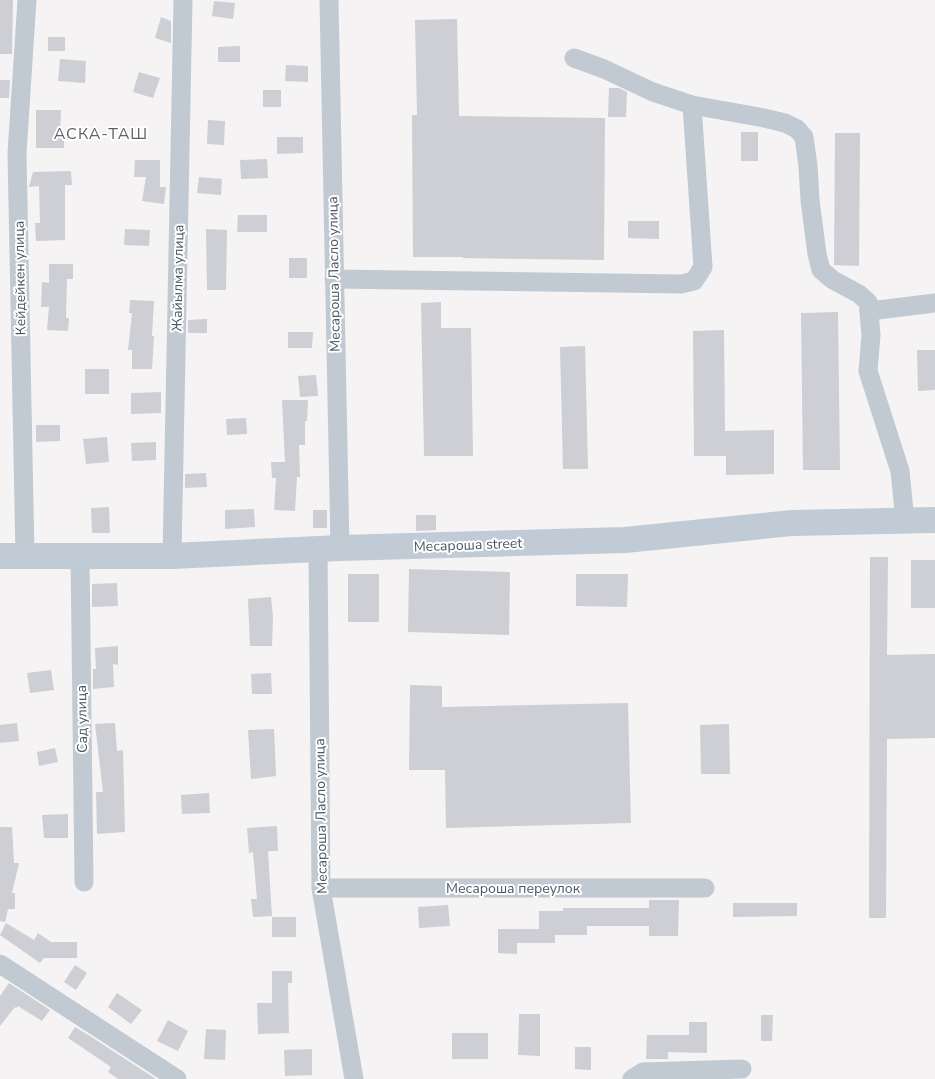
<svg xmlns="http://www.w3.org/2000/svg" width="935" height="1079" viewBox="0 0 935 1079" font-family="'Nunito Sans',sans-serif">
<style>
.building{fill:#cdcfd5}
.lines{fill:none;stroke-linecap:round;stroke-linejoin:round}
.street{stroke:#c1cad2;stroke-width:19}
.secondary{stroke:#c1cbd6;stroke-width:26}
.labels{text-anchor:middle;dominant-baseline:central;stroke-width:4;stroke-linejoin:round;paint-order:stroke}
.street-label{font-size:14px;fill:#4a5661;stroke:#fff}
.quarter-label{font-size:16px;letter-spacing:1px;fill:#5f6368;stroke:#fff}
</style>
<rect width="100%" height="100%" fill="#f5f3f3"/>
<g class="building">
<path d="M0 0H13L12 54H0Z"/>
<path d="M214 1 235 3 233 19 212 16Z"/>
<path d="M161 17 171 21V43L155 38Z"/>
<path d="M457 19 459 116 605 118 604 260 463 258V257H413L412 115H417L415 20Z"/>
<rect x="48" y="37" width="17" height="14"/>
<path d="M240 46V62H218V47Z"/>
<path d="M60 59 86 61 85 83 58 81Z"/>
<path d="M286 65 308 66V82L285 81Z"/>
<path d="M139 72 160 78 153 98 133 92Z"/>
<path d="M0 80H10L9 98H0Z"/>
<path d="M609 88H619L627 92 626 117H608Z"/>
<rect x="263" y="90" width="18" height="17"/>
<path d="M36 110H61L60 133H64V148H36Z"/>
<path d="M208 120 225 121 224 145 207 144Z"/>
<rect x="741" y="132" width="17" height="29"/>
<path d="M835 133H860L859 266 834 265Z"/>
<path d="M277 137H303V153L277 154Z"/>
<path d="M267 159 268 178 241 179 240 160Z"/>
<path d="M135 160H160V187H166L164 204 142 201 146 177H134Z"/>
<path d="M71 171 72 185H65V240L36 241 35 223H40L39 186 29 187 33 172Z"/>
<path d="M199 177 222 179 221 195 197 193Z"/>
<path d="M238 215H267V232H237Z"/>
<path d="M628 221H659V239L628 238Z"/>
<path d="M125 229 150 230 149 246 124 245Z"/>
<path d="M206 229 227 230 226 290H207Z"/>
<rect x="289" y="258" width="18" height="20"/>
<path d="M49 264H73V279H67L66 318H69L68 331 47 330 49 307H41L42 282 49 283Z"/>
<path d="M130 300 154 301 152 336H154L152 369H132V350H128L132 313H129Z"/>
<path d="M441 302V328H471L473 456H424L421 303Z"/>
<path d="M838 312 840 470H803L801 313Z"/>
<path d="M207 319V333H188V320Z"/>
<path d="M724 330 725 431 774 430V474L726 475V456H694L693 331Z"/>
<path d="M288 332H313L312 348H288Z"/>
<path d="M585 346 588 469H563L560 347Z"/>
<path d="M917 350H935V390L918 391Z"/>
<rect x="85" y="369" width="24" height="25"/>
<path d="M316 375 318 396 300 397 298 376Z"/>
<path d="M161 392V413L131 414V393Z"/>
<path d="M282 400H308L307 421H305V445H299L300 477H297L295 511 274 510 276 478H272L271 462H285Z"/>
<path d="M246 418 247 434 227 435 226 419Z"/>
<path d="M36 425H60V441L36 442Z"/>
<path d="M107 437 109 462 86 464 83 439Z"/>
<path d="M156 442V460L132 461 131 443Z"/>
<path d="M206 473 207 487 185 488V474Z"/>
<path d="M109 507 110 533H92L91 508Z"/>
<path d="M254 509 255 527 225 529V510Z"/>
<rect x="313" y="510" width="14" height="18"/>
<path d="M416 515H436V530L416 531Z"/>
<path d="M870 557H888L887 655 935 654V738L887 739 886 918H869Z"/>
<rect x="911" y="560" width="24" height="48"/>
<path d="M409 569 510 572 509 635 408 632Z"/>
<rect x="348" y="574" width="31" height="48"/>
<path d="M576 574H628L627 607 576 606Z"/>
<path d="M117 583 118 606 92 607V584Z"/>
<path d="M271 597 273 617 272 646H250L248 599Z"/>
<path d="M118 646V665L113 664 114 687 93 689V669H96L95 648Z"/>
<path d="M51 670 54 690 30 693 27 673Z"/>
<path d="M271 673 272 694H252L251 674Z"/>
<path d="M410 685 442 686V707L628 703 631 823 446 828 445 770H409Z"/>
<path d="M17 723 19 741 0 743V725Z"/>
<path d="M115 723 117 751 123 750 125 832 97 834 96 792H103L95 724Z"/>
<path d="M729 724 730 774H701L700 725Z"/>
<path d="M274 729 276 776 251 779 248 730Z"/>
<path d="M55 748 58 762 39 766 37 752Z"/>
<path d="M209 793 210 813 182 814 181 795Z"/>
<path d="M68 814V838H44L42 815Z"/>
<path d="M277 826 278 851H268L272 916 253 917 251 899H257L253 852 249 853 247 828Z"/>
<path d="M0 827H12L14 863H19L12 893H15V909H8L5 922 0 921Z"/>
<path d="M649 900H679L678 936H649V926H587V935H555V943H517V954L498 953V929H539V911H563V908H649Z"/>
<path d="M733 903H797V916L733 917Z"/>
<path d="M448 905 450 926 419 928 418 907Z"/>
<rect x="272" y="917" width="24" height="20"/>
<path d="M6 923 34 940 38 933 51 942H77V958H44L40 963 0 935Z"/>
<path d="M75 965 87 973 76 990 64 982Z"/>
<path d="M272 971H292V983H288L289 1033 258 1034 257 1003H272Z"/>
<path d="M9 983 50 1010 42 1021 18 1006 16 1008 15 1007 0 1026V996Z"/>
<path d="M117 993 142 1010 131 1024 108 1007Z"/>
<path d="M519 1014H540V1056L518 1055Z"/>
<path d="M761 1015H773L772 1041H761Z"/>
<path d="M168 1020 188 1031 178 1051 157 1041Z"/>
<path d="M689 1022H707V1053L668 1052V1059H646L647 1035H689Z"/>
<path d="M75 1027 93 1038 156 1079H118L108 1072 111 1067 68 1038Z"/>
<path d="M206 1029 226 1030 225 1060 204 1059Z"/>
<rect x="452" y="1033" width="36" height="26"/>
<path d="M575 1047H591V1070L575 1069Z"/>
<path d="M312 1049V1075L285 1076 284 1050Z"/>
</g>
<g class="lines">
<g class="street">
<path d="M329 0 340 548"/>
<path d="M574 58 604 69 653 92 692 105 764 118 785 123 797 129 804 137 808 166 810 200 817 254 821 270 833 280 859 294 868 302 871 335 868 371 900 471 905 521"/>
<path d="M334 279 681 284 694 281 703 267 692 105"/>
<path d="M870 311 935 303"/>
<path d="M318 549 321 888 354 1079"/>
<path d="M25 556 17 153 27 0"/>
<path d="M80 556 84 882"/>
<path d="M172 556 183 0"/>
<path d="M321 888H705"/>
<path d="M0 964 177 1079"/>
<path d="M632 1079 643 1072 742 1069"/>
</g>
<path class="secondary" d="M0 556H172L340 548 625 540 792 523 935 520"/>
</g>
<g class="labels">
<g class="street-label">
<text transform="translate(334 274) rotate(-91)">Месароша Ласло улица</text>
<text transform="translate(20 278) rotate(-91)">Кейдейкен улица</text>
<text transform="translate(178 278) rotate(-89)">Жайылма улица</text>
<text transform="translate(468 545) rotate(-2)">Месароша street</text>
<text transform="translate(82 719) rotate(-91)">Сад улица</text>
<text transform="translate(321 816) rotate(-91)">Месароша Ласло улица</text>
<text x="513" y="888">Месароша переулок</text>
</g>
<g class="quarter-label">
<text x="101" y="134">АСКА-ТАШ</text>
</g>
</g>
</svg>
